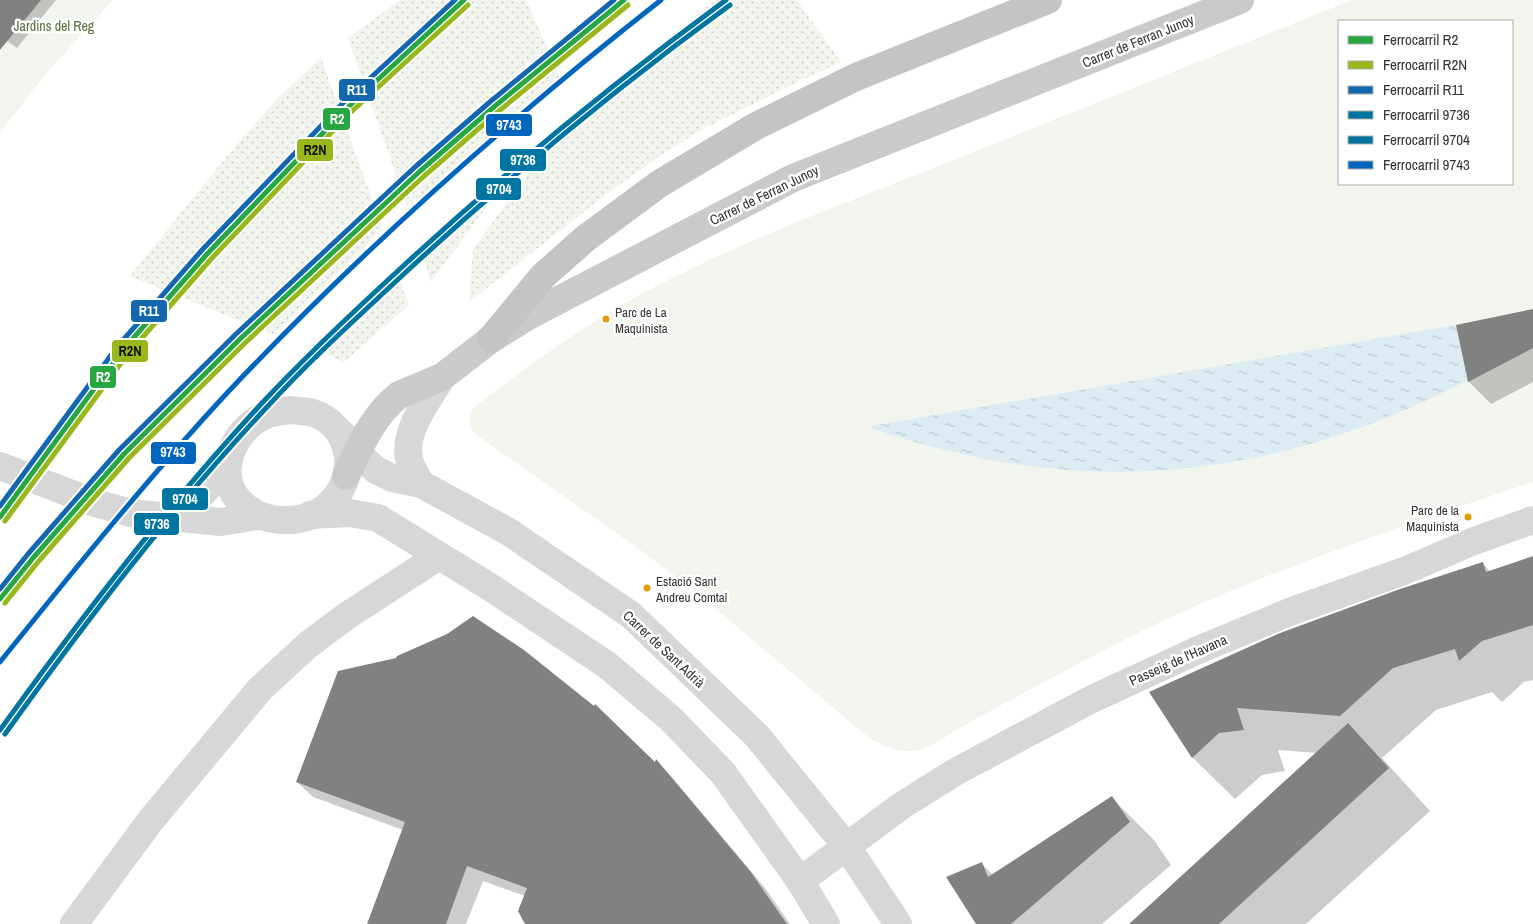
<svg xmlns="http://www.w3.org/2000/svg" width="1533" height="924" viewBox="0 0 1533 924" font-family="'Archivo Narrow',sans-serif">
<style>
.green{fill:#f1f5ed;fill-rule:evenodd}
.garden{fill:url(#garden-dots)}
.water{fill:url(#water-ripples)}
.shadow{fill:#0003}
.building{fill:#818181}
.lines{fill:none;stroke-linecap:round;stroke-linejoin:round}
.minor{stroke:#d7d7d7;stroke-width:28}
.major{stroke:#cacaca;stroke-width:28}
.highway{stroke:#c4c4c4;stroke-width:28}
.rail-1-casing{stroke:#fff;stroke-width:9}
.rail-2-casing{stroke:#fff;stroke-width:9}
.rail-3-casing{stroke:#fff;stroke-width:9}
.rail-4-casing{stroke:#fff;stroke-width:9}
.rail-5-casing{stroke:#fff;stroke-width:9}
.rail-6-casing{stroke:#fff;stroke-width:9}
.rail-1{stroke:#26a741;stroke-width:5}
.rail-2{stroke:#97b71a;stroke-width:5}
.rail-3{stroke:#1267af;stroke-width:5}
.rail-4{stroke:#0075a1;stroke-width:5}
.rail-5{stroke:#0075a1;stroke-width:5}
.rail-6{stroke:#0065bd;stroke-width:5}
.bus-dot{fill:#e39a05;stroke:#fff;stroke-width:2}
.labels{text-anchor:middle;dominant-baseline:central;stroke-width:5;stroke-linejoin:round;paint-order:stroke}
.bus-label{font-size:13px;fill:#333;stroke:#fff;text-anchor:start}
.park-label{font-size:14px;fill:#56703f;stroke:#fff}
.street-label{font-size:14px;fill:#333;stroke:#fff}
.line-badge{stroke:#fff;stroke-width:2}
.badge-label{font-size:14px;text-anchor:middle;font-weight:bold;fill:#fff}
.pale-badge-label{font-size:14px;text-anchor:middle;font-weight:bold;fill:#111}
</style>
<defs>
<pattern id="garden-dots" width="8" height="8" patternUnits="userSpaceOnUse" patternTransform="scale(1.25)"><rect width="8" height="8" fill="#f1f5ed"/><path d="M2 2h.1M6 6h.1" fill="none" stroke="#cfd2cc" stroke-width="1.8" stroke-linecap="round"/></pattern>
<pattern id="water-ripples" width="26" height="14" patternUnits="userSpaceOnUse" patternTransform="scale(1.25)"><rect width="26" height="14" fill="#ddebf3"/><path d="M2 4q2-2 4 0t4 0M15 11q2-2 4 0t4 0" fill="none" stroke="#becad1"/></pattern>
</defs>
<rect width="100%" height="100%" fill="#fff"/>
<g class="green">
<path d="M41 0H113L50 69 0 132V51Z"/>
<path d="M1352 0H1533V482C1415 522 1296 561 1182 612 1104 648 1029 690 954 731 920 755 903 759 867 736L691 588 628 541 475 434C468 425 468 418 473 408 528 366 585 324 647 291 743 240 847 203 948 162 1083 108 1218 54 1352 0ZM1339 21H1512V184H1339Z"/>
</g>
<g class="garden">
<path d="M400 0H526L562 81 407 207 348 38Z"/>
<path d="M716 0H797L841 62 781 90 710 126 709 125 660 156 612 190 469 302 473 249 561 129 593 97Z"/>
<path d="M321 58 383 229 274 335 130 276 236 145 280 96Z"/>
<path d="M507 179 431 282 422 254Z"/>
<path d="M398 276 409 305 344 362 319 351Z"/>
</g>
<path class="water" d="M1456 325 1468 382 1460 384C1267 483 1075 499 871 428V426Z"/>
<g class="shadow">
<path d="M0 0H56L17 48 0 36Z"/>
<path d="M1533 310V382L1491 404 1469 382 1458 326Z"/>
<path d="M1533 557V680L1524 682 1502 702 1492 692 1436 710 1382 758 1430 811 1306 924H1130L1318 753 1278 750 1285 771 1262 775 1235 799 1193 758 1150 692 1483 564 1491 572Z"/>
<path d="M656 761 671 776 765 888 790 924H526L525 896 483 881 466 924H368L403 830 313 797 297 782 655 765Z"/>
<path d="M1112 798 1154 840 1171 865 1102 924H977L981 863 993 875Z"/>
</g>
<g class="building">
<path d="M0 0H41L0 50Z"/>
<path d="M1533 309V348L1468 382 1456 325Z"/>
<path d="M1533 556V625L1482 641 1459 661 1455 649 1393 668 1340 716 1237 708 1244 730 1219 733 1192 758 1149 692 1280 633 1400 589 1483 562 1486 572Z"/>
<path d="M473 616 524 650 594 706 595 704 655 762 656 759 750 871 787 924H525L518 911 527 888 467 866 446 924H367L405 822 296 782 338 671 396 658 397 656 447 634Z"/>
<path d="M1348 723 1389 768 1219 924H1129Z"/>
<path d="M1112 796 1130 822 1011 924H976L946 877 982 862 988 877Z"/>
</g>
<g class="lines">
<g class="minor">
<path d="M290 410C297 411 306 411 313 413 349 425 358 468 336 497 315 524 273 527 247 508 211 481 230 429 268 414 275 412 283 411 290 410Z"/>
<path d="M341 433 367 462 376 470 392 478 421 484 509 532 631 615 757 736 847 847 898 924"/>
<path d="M0 466 95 503 131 513 221 522 258 516"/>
<path d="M421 484C417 477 411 468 409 459 403 430 428 401 442 377"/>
<path d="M310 515 350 513 378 518 490 587 607 665 671 719 723 773 800 881 826 924"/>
<path d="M168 517 201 495 227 466"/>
<path d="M800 881 901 806 957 771 1090 700 1198 650 1292 611 1404 571 1474 541 1533 520"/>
<path d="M74 924 151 820 260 689 309 644 348 615 439 556"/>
</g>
<path class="major" d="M346 476C359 448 373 415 399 395L442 377 491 339 530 315 793 178 1240 0"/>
<path class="highway" d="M491 339 543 276 586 238 659 184 756 126 856 77 1048 0"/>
<defs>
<g id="rail-1">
<path d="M0 517 122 351 207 254 346 109 464 0"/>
<path d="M0 599 33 558 124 454 240 339 419 172 495 106 624 0"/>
</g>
<g id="rail-2">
<path d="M5 521 127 355 212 258 350 113 468 5"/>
<path d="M5 603 38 562 129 458 244 344 423 177 499 111 628 5"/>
</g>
<g id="rail-3">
<path d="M0 506 117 347 202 250 341 105 455 0"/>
<path d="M0 589 28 554 119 450 236 334 415 167 491 101 614 0"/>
</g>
<path id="rail-4" d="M0 730C82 616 168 504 263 402 307 355 354 311 401 268 505 172 613 83 726 0"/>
<path id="rail-5" d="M5 734C87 620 172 508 268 406 311 359 359 316 406 272 509 177 616 88 730 5"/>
<path id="rail-6" d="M0 662C74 570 148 478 228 392 362 250 507 121 661 0"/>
</defs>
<use href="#rail-1" class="rail-1-casing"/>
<use href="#rail-2" class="rail-2-casing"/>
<use href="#rail-3" class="rail-3-casing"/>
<use href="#rail-4" class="rail-4-casing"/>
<use href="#rail-5" class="rail-5-casing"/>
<use href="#rail-6" class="rail-6-casing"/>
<use href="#rail-1" class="rail-1"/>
<use href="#rail-2" class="rail-2"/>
<use href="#rail-3" class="rail-3"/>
<use href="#rail-4" class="rail-4"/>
<use href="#rail-5" class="rail-5"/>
<use href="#rail-6" class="rail-6"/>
</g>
<g class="bus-dot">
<circle cx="606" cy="319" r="4.5"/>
<circle cx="1468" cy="517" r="4.5"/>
<circle cx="647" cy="588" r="4.5"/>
</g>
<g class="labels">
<g class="bus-label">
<text x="615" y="312">Parc de La<tspan x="615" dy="16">Maquinista</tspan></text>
<text x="1459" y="510" text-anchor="end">Parc de la<tspan x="1459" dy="16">Maquinista</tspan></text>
<text x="656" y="581">Estació Sant<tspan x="656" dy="16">Andreu Comtal</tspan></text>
</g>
<g class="park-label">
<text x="54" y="26">Jardins del Reg</text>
</g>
<g class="street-label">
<text transform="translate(1138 41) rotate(-22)">Carrer de Ferran Junoy</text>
<text transform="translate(764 195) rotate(-26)">Carrer de Ferran Junoy</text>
<text transform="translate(664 649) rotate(43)">Carrer de Sant Adrià</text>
<text transform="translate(1178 660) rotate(-24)">Passeig de l'Havana</text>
</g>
</g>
<g class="line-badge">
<rect x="338" y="78" width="38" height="24" rx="5" fill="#1267af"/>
<rect x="322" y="107" width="29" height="24" rx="5" fill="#26a741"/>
<rect x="485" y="113" width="48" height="24" rx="5" fill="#0065bd"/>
<rect x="296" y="138" width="38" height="24" rx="5" fill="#97b71a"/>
<rect x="499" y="148" width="48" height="24" rx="5" fill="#0075a1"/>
<rect x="475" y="177" width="47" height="24" rx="5" fill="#0075a1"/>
<rect x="130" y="299" width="38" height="24" rx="5" fill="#1267af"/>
<rect x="111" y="339" width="38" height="24" rx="5" fill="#97b71a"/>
<rect x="89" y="365" width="28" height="24" rx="5" fill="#26a741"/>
<rect x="150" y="441" width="47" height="24" rx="5" fill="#0065bd"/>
<rect x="161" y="487" width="48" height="24" rx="5" fill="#0075a1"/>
<rect x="133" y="512" width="47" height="24" rx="5" fill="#0075a1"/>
</g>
<g class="badge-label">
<text x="357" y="95">R11</text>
<text x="337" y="124">R2</text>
<text x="509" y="130">9743</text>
<text x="523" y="165">9736</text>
<text x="499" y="194">9704</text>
<text x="149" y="316">R11</text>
<text x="103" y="382">R2</text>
<text x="173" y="457">9743</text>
<text x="185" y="504">9704</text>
<text x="157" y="529">9736</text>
</g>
<g class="pale-badge-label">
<text x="315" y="155">R2N</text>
<text x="130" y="356">R2N</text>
</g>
<rect x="1338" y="20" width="175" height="165" fill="#ffffff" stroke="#adadad"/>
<rect x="1348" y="36" width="25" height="8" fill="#26a741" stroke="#adadad"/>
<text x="1383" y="45" font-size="15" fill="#333333">Ferrocarril R2</text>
<rect x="1348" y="61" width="25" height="8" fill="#97b71a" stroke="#adadad"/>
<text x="1383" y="70" font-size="15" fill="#333333">Ferrocarril R2N</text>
<rect x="1348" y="86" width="25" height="8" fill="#1267af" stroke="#adadad"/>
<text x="1383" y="95" font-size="15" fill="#333333">Ferrocarril R11</text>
<rect x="1348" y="111" width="25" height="8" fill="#0075a1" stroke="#adadad"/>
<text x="1383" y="120" font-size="15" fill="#333333">Ferrocarril 9736</text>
<rect x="1348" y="136" width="25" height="8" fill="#0075a1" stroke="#adadad"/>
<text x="1383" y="145" font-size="15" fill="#333333">Ferrocarril 9704</text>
<rect x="1348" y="161" width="25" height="8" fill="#0065bd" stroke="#adadad"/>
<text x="1383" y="170" font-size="15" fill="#333333">Ferrocarril 9743</text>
</svg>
